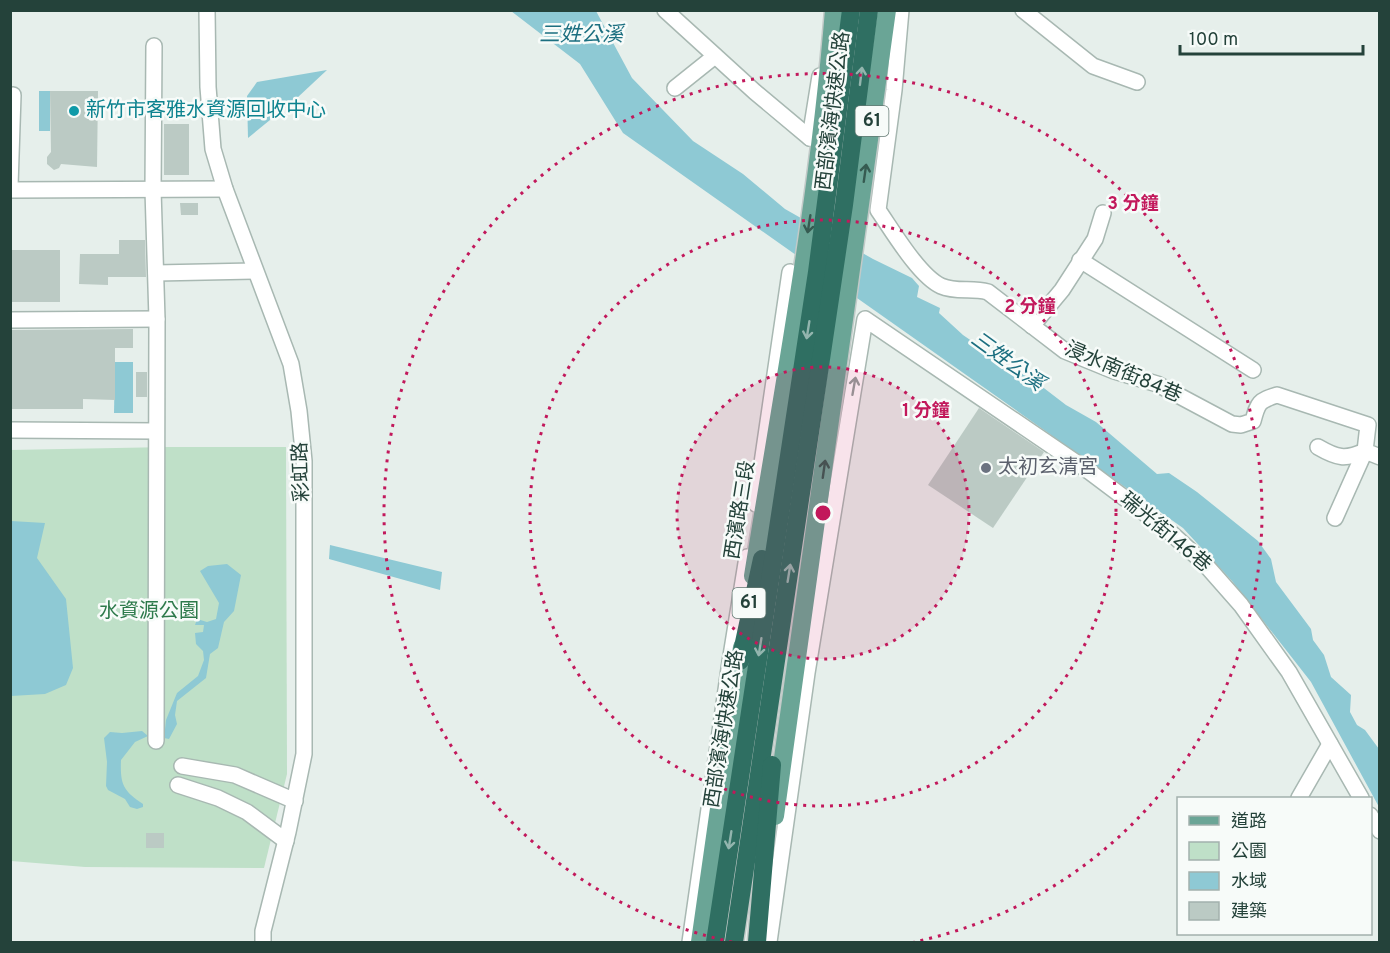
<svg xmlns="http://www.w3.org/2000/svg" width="1390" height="953" viewBox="0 0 1390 953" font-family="Overpass,'Noto Sans TC',sans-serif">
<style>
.green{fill:#bfe0c8}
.water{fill:#8ec9d4}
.building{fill:#bbcac4}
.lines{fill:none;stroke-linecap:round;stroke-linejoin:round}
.minor-casing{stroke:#a8b8b2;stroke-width:18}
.major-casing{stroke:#c2cac8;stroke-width:21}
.highway-casing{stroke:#c2cac8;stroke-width:21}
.minor{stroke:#fff;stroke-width:15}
.major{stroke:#6aa596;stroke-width:18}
.highway{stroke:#2f6f62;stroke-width:18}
.oneway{stroke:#93b5ae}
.oneway2{stroke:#365b51}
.oneway3{stroke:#92a09c}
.ring{fill:none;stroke:#c2185b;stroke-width:3;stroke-dasharray:3 6}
.culture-dot{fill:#0f9aa8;stroke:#f7fbf9;stroke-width:2}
.worship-dot{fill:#6b7280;stroke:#f7fbf9;stroke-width:2}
.labels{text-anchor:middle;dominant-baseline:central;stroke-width:5;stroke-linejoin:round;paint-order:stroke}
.shield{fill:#f7fbf9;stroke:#637a73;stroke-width:1.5}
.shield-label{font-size:18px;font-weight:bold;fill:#24423a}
.culture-label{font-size:20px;fill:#0d838f;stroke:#f7fbf9;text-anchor:start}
.street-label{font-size:20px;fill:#24423a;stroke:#f7fbf9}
.worship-label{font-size:20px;fill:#5b616d;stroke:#f7fbf9;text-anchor:start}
.park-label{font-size:20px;fill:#2d7a4b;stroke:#f7fbf9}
.water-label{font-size:21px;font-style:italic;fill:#1c6f80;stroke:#f7fbf9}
.centre{fill:#c2185b;stroke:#f7fbf9;stroke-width:3}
.ring-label{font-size:18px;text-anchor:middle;font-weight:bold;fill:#c2185b;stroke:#f7fbf9;stroke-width:5;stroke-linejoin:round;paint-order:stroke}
</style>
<rect width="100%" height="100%" fill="#e6efeb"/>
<path class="green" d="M169 447H286L287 774 264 868 85 867 11 861 10 450Z"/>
<g class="water">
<path d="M511 11H596L632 78 693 141 743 174 785 209 873 259 912 278 919 286 917 297 940 308 939 313 963 335 998 359 1036 382 1066 405 1096 422 1157 474 1169 473 1197 492 1258 541 1271 559 1276 582 1311 629 1313 640 1324 655 1331 677 1351 695 1350 712 1357 725 1365 730 1379 749V807L1311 682 1232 581 1183 528 623 133 580 64Z"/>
<path d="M327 70 297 98 248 138 247 96 257 82Z"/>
<rect x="39" y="91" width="11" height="40"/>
<path d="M115 362H133V413H114Z"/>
<path d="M11 521 45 523 37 558 66 599 73 668 66 685 45 694 11 696Z"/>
<path d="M330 545 442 572 440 590 329 559Z"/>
<path d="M227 564 241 575 234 611 224 622 218 648 210 654 206 678 177 701 175 715 177 724 169 739 164 738 166 720 177 693 198 676 204 660 203 651 196 644 195 633 203 632 204 625H195L197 619 207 622 216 619 219 603 200 571 208 566Z"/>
<path d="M142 731 148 736 135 742 121 760C120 784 123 791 143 804V807L137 809 130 807 125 799 108 790 106 786 107 762 104 738 110 732 122 733Z"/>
</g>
<g class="building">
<path d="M50 91H98L97 167 61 164 59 168 54 170 47 164V157L51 152Z"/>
<rect x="164" y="124" width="25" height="51"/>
<path d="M180 203H198V215H181Z"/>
<path d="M119 240H145L146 277H108V285L79 284 80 254H119Z"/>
<rect x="10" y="250" width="50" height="52"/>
<path d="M133 329V348H115V400L83 399V409H10V330Z"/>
<rect x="136" y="372" width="11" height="25"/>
<path d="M979 408 1044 452 993 528 928 485Z"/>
<rect x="146" y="833" width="18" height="15"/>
</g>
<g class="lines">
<defs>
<g id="minor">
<path d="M207 10 208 87 213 149 225 189 291 364 299 411 304 461V754L288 832 263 931V942"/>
<path d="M665 10 755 92 810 138"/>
<path d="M901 10 894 90 878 210C892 230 919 276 941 286 957 293 972 287 988 292L1065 351 1114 371 1157 384 1232 424 1241 425 1253 421C1258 402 1259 401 1277 395L1368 425 1365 451 1380 457"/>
<path d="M1023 10 1093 66 1137 82"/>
<path d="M154 46 153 190 157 319 156 741"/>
<path d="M675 88 715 56"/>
<path d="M810 138 820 76"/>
<path d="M10 186 13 95"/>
<path d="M10 190 225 189"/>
<path d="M1080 260 1253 370"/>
<path d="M156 273 254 271"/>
<path d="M10 320 157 319"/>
<path d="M1032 326 1062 290 1095 239 1103 213"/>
<path d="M10 430 156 431"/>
<path d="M1318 447C1337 458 1345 460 1365 451"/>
<path d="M756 504 790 272"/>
<path d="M1335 518 1365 451"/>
<path d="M182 766 235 775 295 801"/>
<path d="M178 785 218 798 247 812 286 841"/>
<path d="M1299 798 1330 744"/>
<path d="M1370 815 1380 831"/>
<path d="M690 942 730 662 747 557"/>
<path d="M769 942 807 673 865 319 1090 472 1171 533 1204 563 1241 605 1289 672 1361 798"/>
</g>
<g id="major">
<path d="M753 576C783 388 819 200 834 10"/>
<path d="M775 816 887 10"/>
<path d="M700 942 742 647"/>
</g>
<g id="highway">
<path d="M740 661 762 559"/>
<path d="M715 942 817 272 851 10"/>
<path d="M734 942 844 205 869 10"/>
<path d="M757 942 772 765"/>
</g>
</defs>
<use href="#minor" class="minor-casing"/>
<use href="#major" class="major-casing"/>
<use href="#highway" class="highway-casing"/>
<use href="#minor" class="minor"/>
<use href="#major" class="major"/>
<use href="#highway" class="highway"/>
</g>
<defs><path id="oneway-shaft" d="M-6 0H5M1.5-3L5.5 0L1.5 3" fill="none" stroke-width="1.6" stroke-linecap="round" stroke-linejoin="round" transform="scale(1.5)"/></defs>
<g class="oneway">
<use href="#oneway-shaft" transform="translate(861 76) rotate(-83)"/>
<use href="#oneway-shaft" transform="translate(808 330) rotate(99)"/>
<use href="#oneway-shaft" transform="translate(789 573) rotate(-81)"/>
<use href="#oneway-shaft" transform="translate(760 647) rotate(99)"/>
<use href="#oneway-shaft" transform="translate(730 840) rotate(99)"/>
</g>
<g class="oneway2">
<use href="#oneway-shaft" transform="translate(865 173) rotate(-82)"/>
<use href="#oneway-shaft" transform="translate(809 224) rotate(99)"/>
<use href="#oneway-shaft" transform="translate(824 469) rotate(-82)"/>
</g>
<use class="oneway3" href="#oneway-shaft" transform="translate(854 386) rotate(-80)"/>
<circle cx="823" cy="513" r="146" fill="#c2185b" fill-opacity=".12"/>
<g class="ring">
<circle cx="823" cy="513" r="146"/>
<circle cx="823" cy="513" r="293"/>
<path d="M732 942A439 439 0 1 1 914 942"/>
</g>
<circle class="culture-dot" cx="74" cy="111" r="6"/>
<circle class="worship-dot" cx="986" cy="468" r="6"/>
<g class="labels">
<g class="shield">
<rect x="855.5" y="106" width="33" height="30" rx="4.5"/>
<rect x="732.5" y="588" width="33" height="30" rx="4.5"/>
</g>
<g class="shield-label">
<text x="872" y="121">61</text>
<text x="749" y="603">61</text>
</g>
<g class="culture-label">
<text x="86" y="111">新竹市客雅水資源回收中心</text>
</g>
<g class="street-label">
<text transform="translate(834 111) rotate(-83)">西部濱海快速公路</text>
<text transform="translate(1123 373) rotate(23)">浸水南街84巷</text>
<text transform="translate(302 472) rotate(-92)">彩虹路</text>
<text transform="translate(741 510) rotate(-81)">西濱路三段</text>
<text transform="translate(1165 533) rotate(40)">瑞光街146巷</text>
<text transform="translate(725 729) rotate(-81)">西部濱海快速公路</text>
</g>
<g class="worship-label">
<text x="998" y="468">太初玄清宮</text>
</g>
<g class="park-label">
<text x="149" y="612">水資源公園</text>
</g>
<g class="water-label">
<text x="581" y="35">三姓公溪</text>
<text transform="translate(1007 362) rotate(36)">三姓公溪</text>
</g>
</g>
<circle cx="823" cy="513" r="9" class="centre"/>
<g class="ring-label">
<text x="1133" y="209">3 分鐘</text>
<text x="1030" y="312">2 分鐘</text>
<text x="926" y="416">1 分鐘</text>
</g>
<rect width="1390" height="953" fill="none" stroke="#24423a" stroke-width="24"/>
<rect x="1177" y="797" width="195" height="138" fill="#f7fbf9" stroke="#a3b1ad" stroke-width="1.5"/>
<rect x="1189" y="816" width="30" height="9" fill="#6aa596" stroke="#a3b1ad" stroke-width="1.5"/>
<text x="1231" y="827" font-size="18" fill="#24423a">道路</text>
<rect x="1189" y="842" width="30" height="18" fill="#bfe0c8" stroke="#a3b1ad" stroke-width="1.5"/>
<text x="1231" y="857" font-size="18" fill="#24423a">公園</text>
<rect x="1189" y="872" width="30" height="18" fill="#8ec9d4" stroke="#a3b1ad" stroke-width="1.5"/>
<text x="1231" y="887" font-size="18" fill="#24423a">水域</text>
<rect x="1189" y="902" width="30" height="18" fill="#bbcac4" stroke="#a3b1ad" stroke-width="1.5"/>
<text x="1231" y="917" font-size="18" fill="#24423a">建築</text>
<path d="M1180 45v9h183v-9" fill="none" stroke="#24423a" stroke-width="3"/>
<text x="1189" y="45" font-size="18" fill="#24423a" stroke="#f7fbf9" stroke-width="4.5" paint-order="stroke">100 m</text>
</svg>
